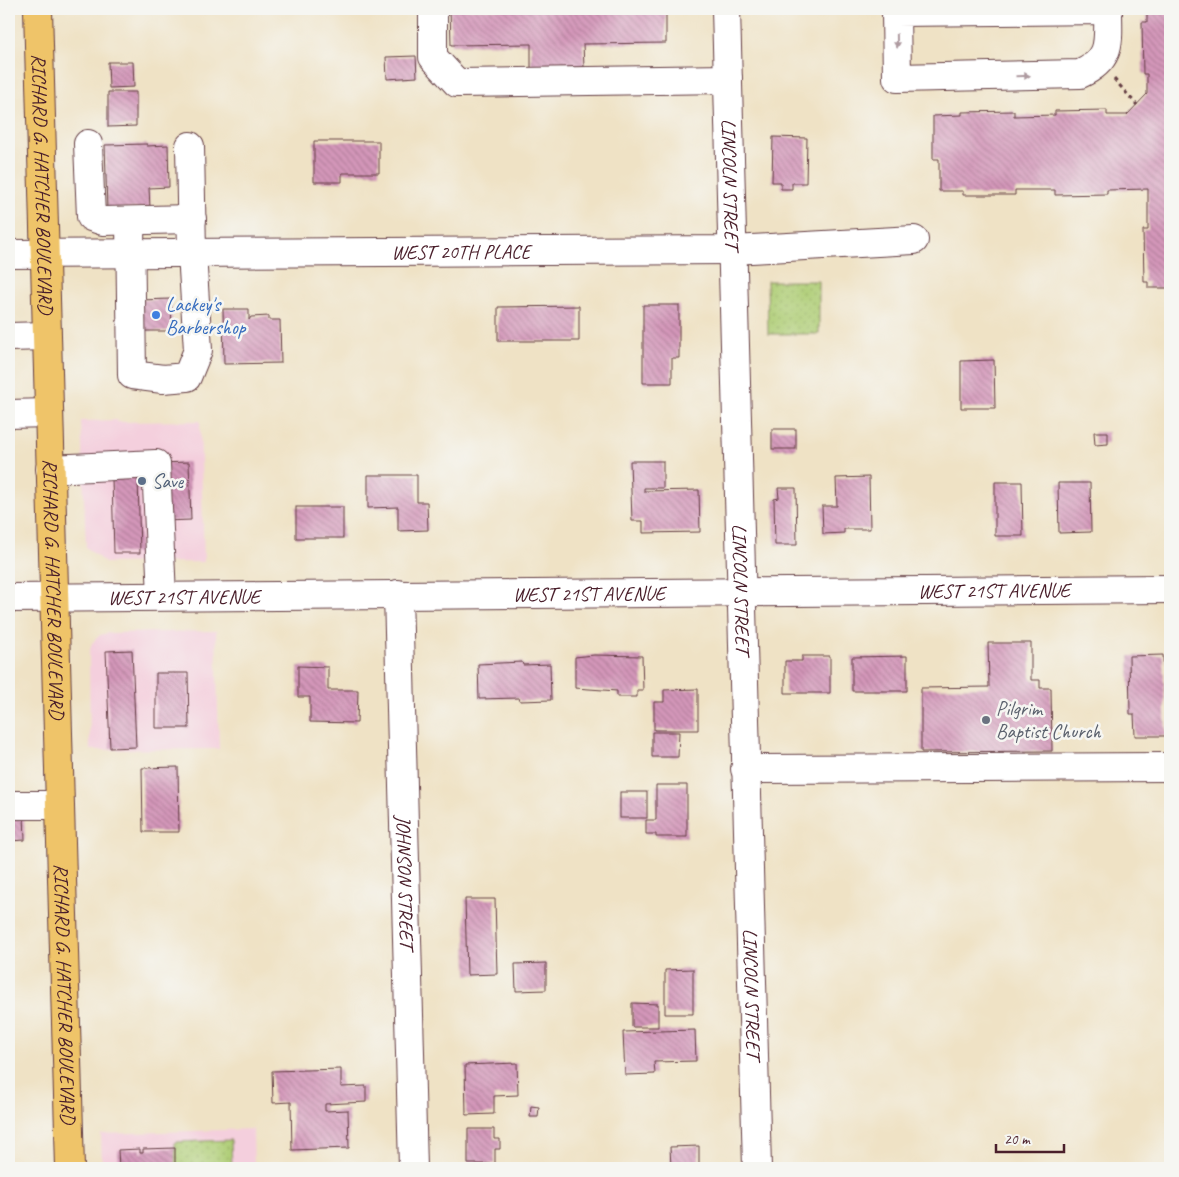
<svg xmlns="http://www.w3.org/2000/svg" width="1179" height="1177" viewBox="0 0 1179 1177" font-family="Caveat,sans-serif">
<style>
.built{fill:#f4cfdd}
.grass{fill:url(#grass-dots);stroke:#7c7650}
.building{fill:url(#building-back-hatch)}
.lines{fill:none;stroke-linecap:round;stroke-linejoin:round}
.minor-casing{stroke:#633c42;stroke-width:30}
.major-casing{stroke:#633c42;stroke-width:30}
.path{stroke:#633c42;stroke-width:3;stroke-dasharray:4 4;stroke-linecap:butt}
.minor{stroke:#fff;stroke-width:28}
.major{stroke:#efc469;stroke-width:28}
.oneway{fill:#ae9aa0}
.shop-dot{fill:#3f7fe0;stroke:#f6f6f2;stroke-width:2}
.service-dot{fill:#5c6f8a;stroke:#f6f6f2;stroke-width:2}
.worship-dot{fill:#6b7280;stroke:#f6f6f2;stroke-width:2}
.labels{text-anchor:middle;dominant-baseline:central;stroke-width:5;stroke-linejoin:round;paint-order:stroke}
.street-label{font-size:20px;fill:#4a1f2b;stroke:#f6f6f2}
.shop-label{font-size:20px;fill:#366cbe;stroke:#f6f6f2;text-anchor:start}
.service-label{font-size:20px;fill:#4e5e75;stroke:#f6f6f2;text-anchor:start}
.worship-label{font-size:20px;fill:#5b616d;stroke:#f6f6f2;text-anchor:start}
</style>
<defs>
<pattern id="grass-dots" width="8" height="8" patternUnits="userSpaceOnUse" patternTransform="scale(1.25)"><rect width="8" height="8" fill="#aecd74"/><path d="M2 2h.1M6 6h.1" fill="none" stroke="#97b065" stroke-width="1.8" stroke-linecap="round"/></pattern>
<pattern id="building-back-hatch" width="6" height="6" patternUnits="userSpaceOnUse" patternTransform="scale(1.25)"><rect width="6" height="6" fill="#d497ba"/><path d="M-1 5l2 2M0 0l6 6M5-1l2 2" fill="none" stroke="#ae7b97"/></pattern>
</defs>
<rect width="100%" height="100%" fill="#f6f6f2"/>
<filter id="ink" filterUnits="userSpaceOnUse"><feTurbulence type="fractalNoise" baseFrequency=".02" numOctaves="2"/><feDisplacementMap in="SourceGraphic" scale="10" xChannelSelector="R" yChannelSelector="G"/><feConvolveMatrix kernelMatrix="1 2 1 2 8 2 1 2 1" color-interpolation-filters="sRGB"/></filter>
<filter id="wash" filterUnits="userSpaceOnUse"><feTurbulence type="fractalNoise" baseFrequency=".0096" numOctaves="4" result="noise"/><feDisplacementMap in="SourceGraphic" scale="20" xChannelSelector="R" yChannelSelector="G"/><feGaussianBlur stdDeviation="1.12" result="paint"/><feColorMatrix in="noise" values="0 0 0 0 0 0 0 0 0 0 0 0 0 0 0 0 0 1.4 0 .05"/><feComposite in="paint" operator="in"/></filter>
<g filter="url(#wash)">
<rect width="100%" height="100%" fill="#efe2c5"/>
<g class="built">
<path d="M9 285H10L15 448H9Z"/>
<path d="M117 420V422L200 421 204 562 105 563 86 547 81 421Z"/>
<path d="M216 631 219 749 90 750 89 653 92 643 100 635 108 633Z"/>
<path d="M253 1129 254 1168H102L101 1134Z"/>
</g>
<g class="grass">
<path d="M767 281H819V334H768Z"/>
<path d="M231 1140 232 1168H175V1142Z"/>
</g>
<g id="blocks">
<g class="building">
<path d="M450 9H666V43L583 44 584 67 531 68V44L451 45Z"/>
<path d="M1147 9H1170V288H1148V282H1144L1143 230H1148V189L1107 190V194L1055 195V190H1015V195H963V191H939V159H933V116L962 115V112L1014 111V116L1055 115V111L1107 110V115H1127L1147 94V74H1143L1142 22H1147Z"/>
<path d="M416 56 417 77 387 79 386 57Z"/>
<path d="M108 62H133L134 87 109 88Z"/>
<path d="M108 92H136V126L108 127Z"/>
<path d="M773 137 807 138 806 183H792V189H781V182H772Z"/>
<path d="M314 141H379V173H342V182H314Z"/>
<path d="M147 144V146L168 145 169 187 149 188 150 208 107 209 105 145Z"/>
<path d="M171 299 172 331H140L139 300Z"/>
<path d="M643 305H679V358H672V383H643Z"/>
<path d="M579 306V341H498V307Z"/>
<path d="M223 309H249V320L251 317 269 316V320H280L281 363 224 364Z"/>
<path d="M994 360 995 408H961V361Z"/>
<rect x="772" y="429" width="24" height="20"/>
<path d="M1094 432H1108V444L1095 445Z"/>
<path d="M630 461H663V488H644V491L699 490 700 532 643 533V521H632Z"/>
<path d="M189 462 191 520 164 521 158 463Z"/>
<path d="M368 475H417V502H427L428 530 398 531V507L368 508Z"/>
<path d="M138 477 140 553H114L112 478Z"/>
<path d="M869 477 870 529H844V533L823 534 822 506H837L836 478Z"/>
<path d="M995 482H1022L1023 536H995Z"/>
<path d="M1058 483H1090L1091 532 1059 533Z"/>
<path d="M778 488H796L797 545H775L774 499 779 498Z"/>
<rect x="296" y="507" width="47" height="31"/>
<path d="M988 643H1031V680H1040V688H1051L1052 751 921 752V688L989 687Z"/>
<path d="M132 650 136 747 110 748 106 651Z"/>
<path d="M594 655 642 656 643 690H637V697H617V691L575 688V657Z"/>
<path d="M1163 655 1166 736H1135L1134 714H1130L1129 656Z"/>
<path d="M802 656H830V693H785V661H802Z"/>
<path d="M907 656V691H852V657Z"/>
<path d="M522 662 523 665 550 664 551 700 520 701 519 698 479 699 478 664Z"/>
<path d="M298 666 328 667V690H358L357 723 310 722V697H298Z"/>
<path d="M156 673H188L189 728H156Z"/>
<path d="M698 689V730H654V702H664V690Z"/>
<path d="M652 732H679L678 757H652Z"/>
<path d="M178 767 179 832H143L142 768Z"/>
<path d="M656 785H687V837H656V834H646V820H656Z"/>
<rect x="620" y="792" width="27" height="26"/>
<path d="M24 815 25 840 9 841V816Z"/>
<path d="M465 899H495L497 974 467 975Z"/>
<path d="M546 963V990L516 991 515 964Z"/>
<path d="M693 969V1014H665V970Z"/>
<path d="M632 1003 658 1004V1027H632Z"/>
<path d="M695 1030 696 1061 654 1062 655 1074 625 1075 623 1032Z"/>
<path d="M517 1063 518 1095 494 1096V1114L466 1115 465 1065Z"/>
<path d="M341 1069V1087L366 1086V1102L325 1104V1111L348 1110 349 1148 292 1150 291 1102 273 1103 272 1071Z"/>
<path d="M531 1106 539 1107 538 1117H530Z"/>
<path d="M468 1129H494V1139H500V1149H495V1164H468Z"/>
<path d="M699 1146V1168H671L670 1147Z"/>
<path d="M175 1148V1168H119L118 1150 140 1149V1153H143V1149Z"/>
</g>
</g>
</g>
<g filter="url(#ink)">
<use href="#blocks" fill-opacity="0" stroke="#633c42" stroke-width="1"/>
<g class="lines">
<defs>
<g id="minor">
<path d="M433 9V57L457 83 728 79"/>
<path id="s1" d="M726 9 757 1168"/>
<path d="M1108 10 896 12 897 78 1080 74C1113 59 1108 41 1108 9"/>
<path d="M88 144 91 217 103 221 192 219"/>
<path d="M130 221 132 375 163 379 187 377 198 350 192 253 190 146"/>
<path id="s2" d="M9 254 733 250 914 240"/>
<path d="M9 337 46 336"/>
<path d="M9 414 48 413"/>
<path d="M50 469 156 464 162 596"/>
<path id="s3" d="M398 594 413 1168"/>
<path id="s4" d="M9 598 1170 589"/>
<path d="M745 769 1170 767"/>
<path d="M9 805H59"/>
</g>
<g id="major">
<path id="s5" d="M38 9 70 1168"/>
</g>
</defs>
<use href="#minor" class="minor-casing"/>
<use href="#major" class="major-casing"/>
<path class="path" d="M1114 79 1137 105"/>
<use href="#minor" class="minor"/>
<use href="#major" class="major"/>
</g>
<defs><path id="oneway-solid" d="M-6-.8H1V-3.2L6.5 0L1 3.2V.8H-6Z" transform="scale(1.25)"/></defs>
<g class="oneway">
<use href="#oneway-solid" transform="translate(897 41) rotate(89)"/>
<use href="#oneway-solid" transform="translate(1023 76) rotate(-1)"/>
</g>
</g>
<circle class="shop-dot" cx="156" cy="315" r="5"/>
<circle class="service-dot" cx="142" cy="481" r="5"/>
<circle class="worship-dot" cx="986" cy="720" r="5"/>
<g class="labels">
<g class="street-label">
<text stroke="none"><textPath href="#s5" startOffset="175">RICHARD G. HATCHER BOULEVARD</textPath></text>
<text stroke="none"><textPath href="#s1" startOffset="175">LINCOLN STREET</textPath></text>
<text stroke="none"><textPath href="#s2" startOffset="452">WEST 20TH PLACE</textPath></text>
<text stroke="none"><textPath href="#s1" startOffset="580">LINCOLN STREET</textPath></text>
<text stroke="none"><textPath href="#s5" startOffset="580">RICHARD G. HATCHER BOULEVARD</textPath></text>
<text stroke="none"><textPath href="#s4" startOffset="985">WEST 21ST AVENUE</textPath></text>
<text stroke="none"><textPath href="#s4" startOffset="580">WEST 21ST AVENUE</textPath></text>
<text stroke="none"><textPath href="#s4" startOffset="175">WEST 21ST AVENUE</textPath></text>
<text stroke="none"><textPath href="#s3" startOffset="288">JOHNSON STREET</textPath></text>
<text stroke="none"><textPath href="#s5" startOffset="985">RICHARD G. HATCHER BOULEVARD</textPath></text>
<text stroke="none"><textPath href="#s1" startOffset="985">LINCOLN STREET</textPath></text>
</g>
<g class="shop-label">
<text x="166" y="304">Lackey's<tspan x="166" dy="23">Barbershop</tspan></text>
</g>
<g class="service-label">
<text x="152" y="481">Save</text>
</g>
<g class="worship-label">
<text x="996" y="708">Pilgrim<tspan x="996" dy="23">Baptist Church</tspan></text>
</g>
</g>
<rect width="1179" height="1177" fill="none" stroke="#f6f6f2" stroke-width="30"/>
<path d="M996 1144v8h68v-8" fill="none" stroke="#4a1f2b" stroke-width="2.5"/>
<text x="1004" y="1144" font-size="15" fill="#4a1f2b" stroke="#f6f6f2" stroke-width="4" paint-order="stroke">20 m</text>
</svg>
